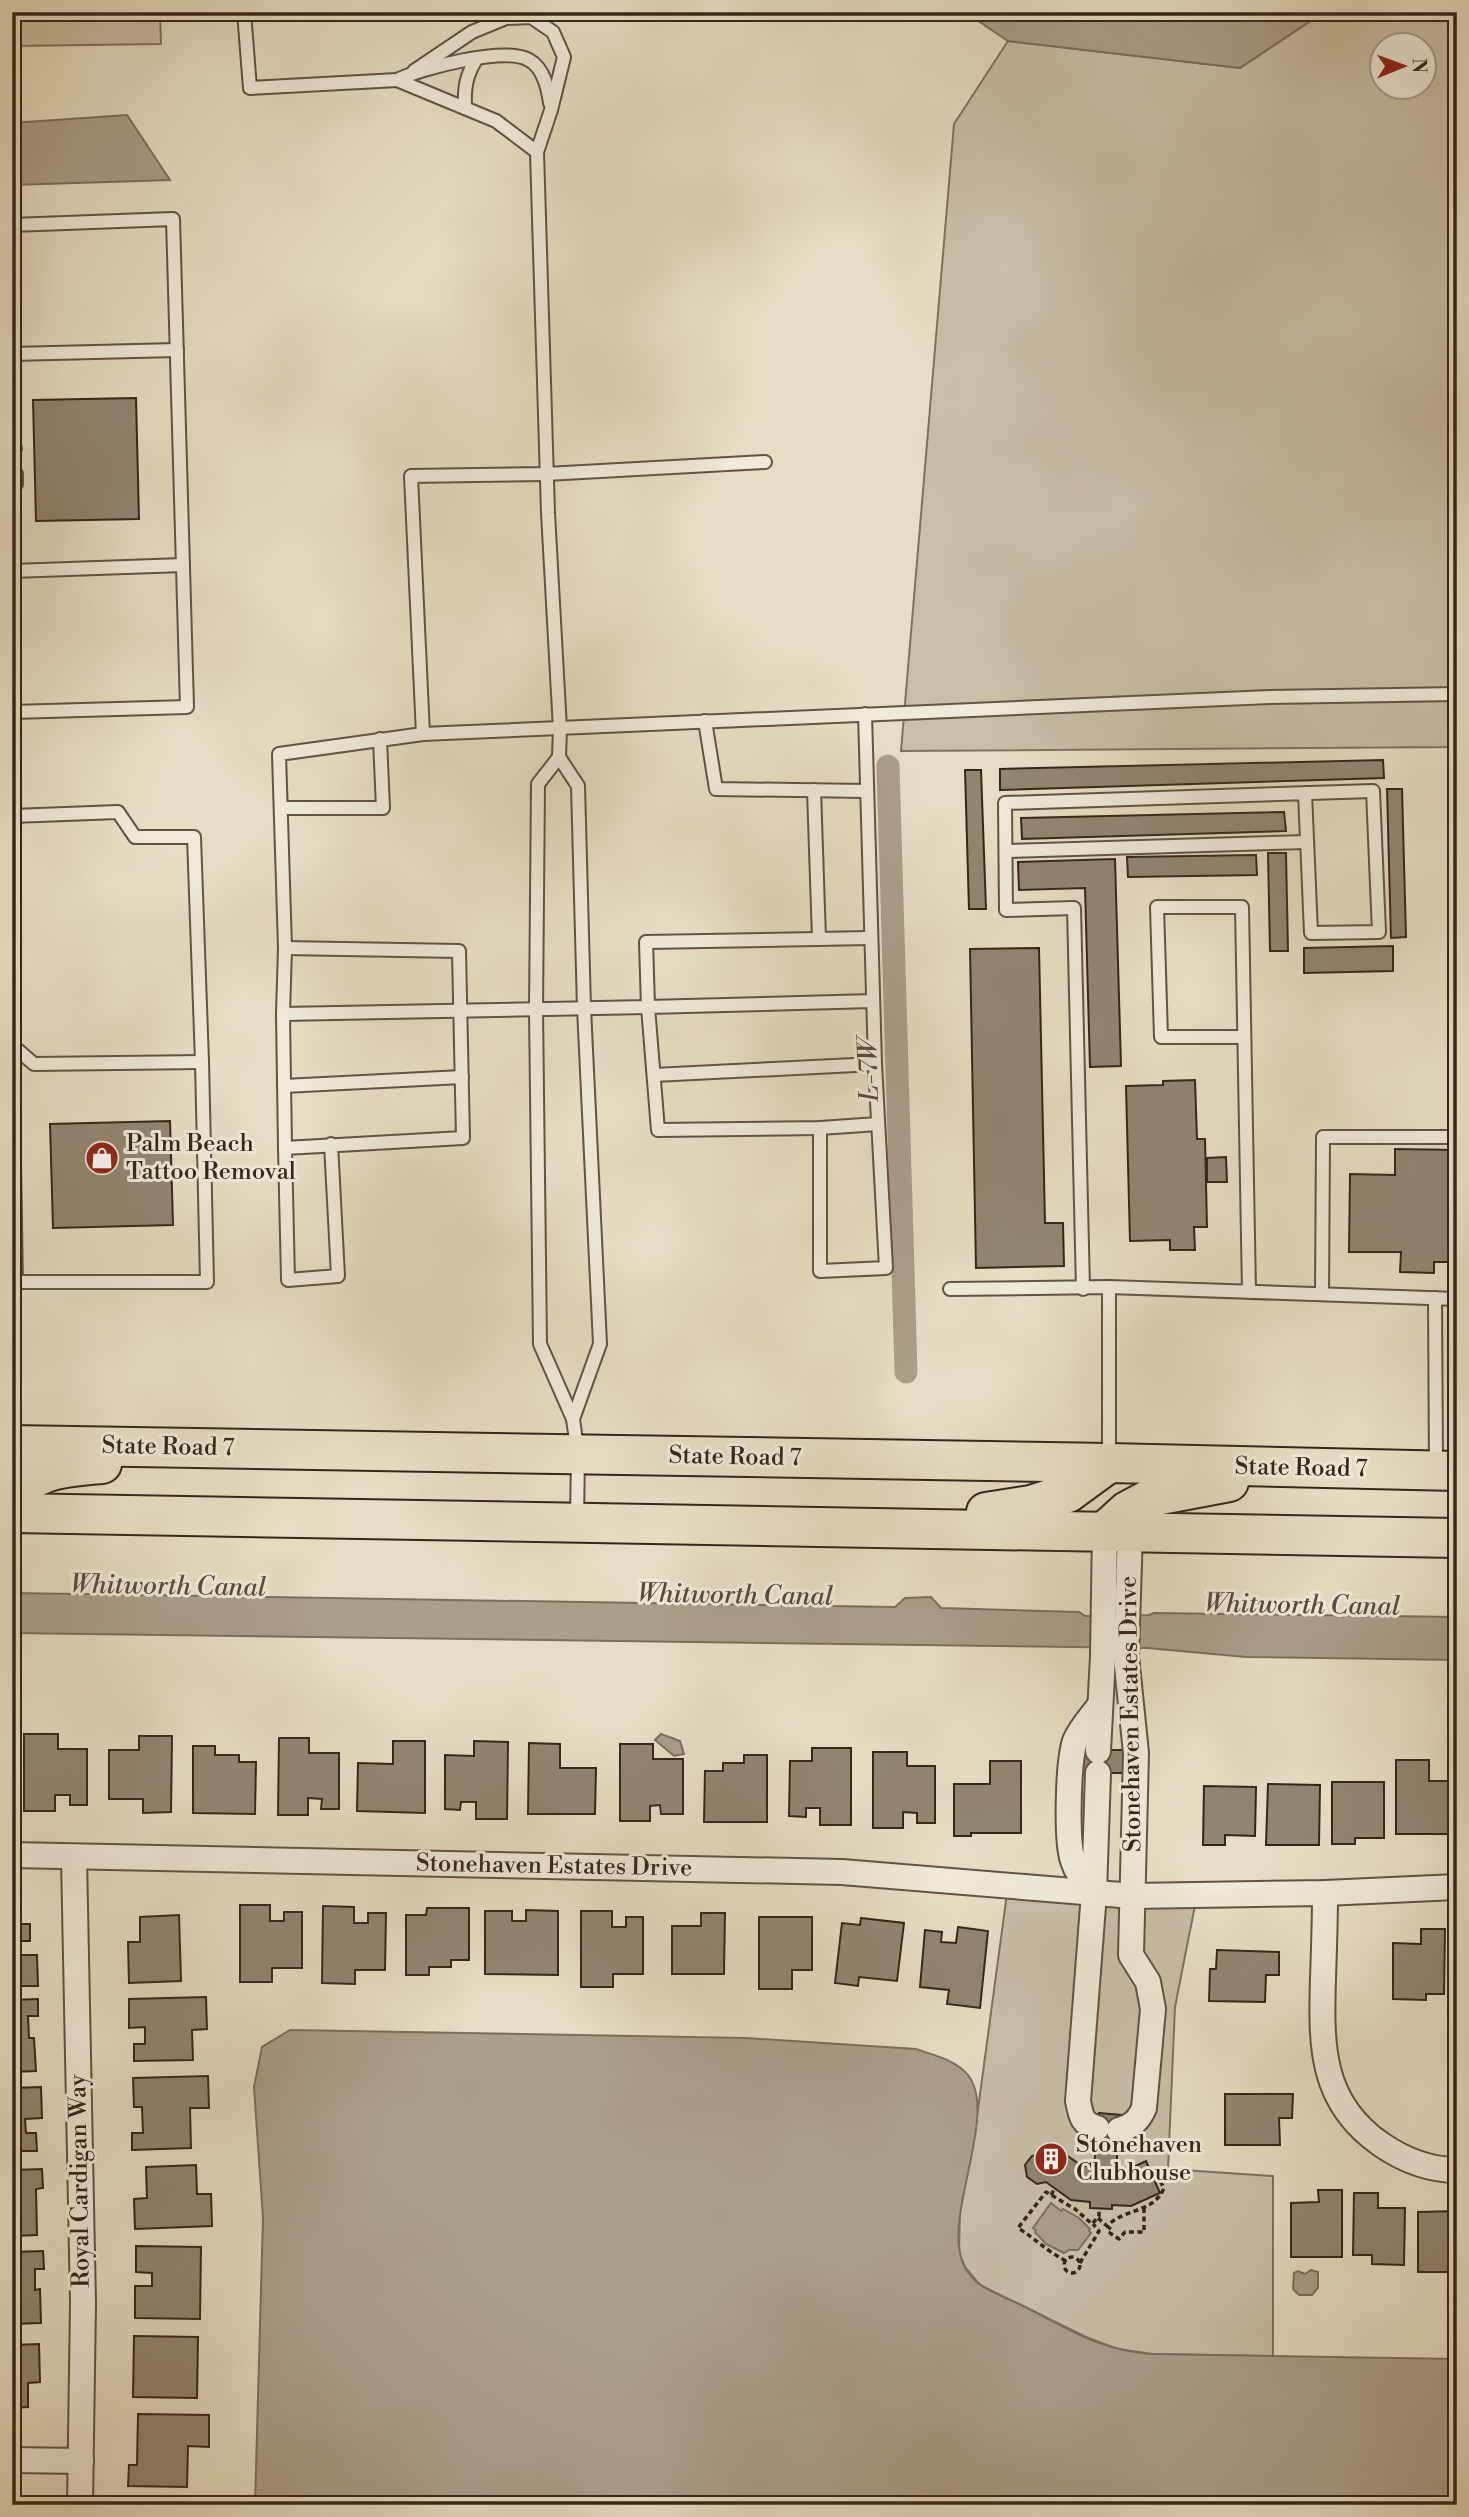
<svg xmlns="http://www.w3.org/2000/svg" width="1469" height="2517" viewBox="0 0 1469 2517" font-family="'Libre Bodoni',serif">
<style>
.green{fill:#c8bfa7;stroke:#7e7260;stroke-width:2;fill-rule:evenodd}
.water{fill:#aa9f8a;stroke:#7b6f5d;stroke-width:2}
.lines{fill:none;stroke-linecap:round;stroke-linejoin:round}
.canal{stroke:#aa9f8a;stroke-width:23}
.building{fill:#918672;stroke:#35261a;stroke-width:2}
.service-casing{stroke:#615444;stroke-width:16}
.minor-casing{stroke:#615444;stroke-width:28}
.primary-casing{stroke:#35261a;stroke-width:42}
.path{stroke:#35261a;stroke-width:3.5;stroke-dasharray:5 3.5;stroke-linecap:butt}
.service{stroke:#efead9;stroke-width:12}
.minor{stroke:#efead9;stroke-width:24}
.primary{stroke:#e6dec4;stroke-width:38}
.labels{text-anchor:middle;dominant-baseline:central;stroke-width:6;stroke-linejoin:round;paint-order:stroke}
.poi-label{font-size:24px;fill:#35261a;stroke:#efead9;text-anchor:start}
.street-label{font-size:24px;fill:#35261a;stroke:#efead9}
.water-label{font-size:26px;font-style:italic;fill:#584a3c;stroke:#efead9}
</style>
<rect width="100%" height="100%" fill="#e6dec4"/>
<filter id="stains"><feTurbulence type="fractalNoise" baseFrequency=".00286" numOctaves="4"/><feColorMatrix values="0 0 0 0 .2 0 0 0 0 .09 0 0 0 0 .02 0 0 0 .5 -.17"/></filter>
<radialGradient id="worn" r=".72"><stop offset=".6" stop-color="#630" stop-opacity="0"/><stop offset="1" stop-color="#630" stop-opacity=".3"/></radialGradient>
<g class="green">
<path d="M12 12H160L161 44 12 46Z"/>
<path d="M1324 12H1457V747L901 751 954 124 1008 41 1240 68ZM1382 46H1424V88H1382Z"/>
<path d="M1008 1886 1197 1895 1175 2007 1168 2169 1273 2176V2356L1152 2354 1118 2349 1086 2337 980 2285 965 2267 959 2252 960 2209 974 2139Z"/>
</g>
<g class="water">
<path d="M965 12H1324L1240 68 1008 41Z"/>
<path d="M127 115 170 180 12 185V123Z"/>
<path d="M12 1593 895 1607 905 1598 931 1597 941 1608 1079 1612 1085 1616 1149 1615 1154 1613 1457 1617V1660L1246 1657 1147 1648 12 1633Z"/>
<path d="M661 1734 680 1741 684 1754 674 1756 655 1740Z"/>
<path d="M290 2030 746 2038 916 2049C933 2055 956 2060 968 2075 997 2111 949 2206 960 2253 962 2265 970 2277 979 2284 992 2293 1009 2299 1023 2306 1054 2321 1086 2342 1120 2349 1131 2352 1141 2353 1152 2354L1457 2359V2505H255L263 2218 254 2087 262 2047Z"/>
<path d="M1051 2203 1061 2211 1063 2209 1079 2218 1090 2229 1089 2231 1091 2233 1078 2250H1069L1064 2253 1046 2244 1035 2232 1036 2230 1033 2228Z"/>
<path d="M1311 2270 1318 2272V2288L1312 2295H1299L1293 2289 1294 2273 1298 2271 1305 2274Z"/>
</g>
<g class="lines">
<path class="canal" d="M888 766 906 1372"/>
</g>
<g class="building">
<path d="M136 398 139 519 36 521 33 400Z"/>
<path d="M1383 760 1384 778 1000 790V769Z"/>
<path d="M965 770H981L986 909H969Z"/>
<path d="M1387 789H1402L1406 937 1391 938Z"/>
<path d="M1284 812 1286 831 1022 839 1021 818Z"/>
<path d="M1268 853H1286L1288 951H1270Z"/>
<path d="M1256 855 1257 875 1128 877 1127 857Z"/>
<path d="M1115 859 1121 1066 1090 1067 1085 888 1019 890 1018 862Z"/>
<path d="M1393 946V971L1304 973V948Z"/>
<path d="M1039 948 1045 1223H1063L1064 1266 976 1268 970 949Z"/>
<path d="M1195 1080 1197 1139H1205L1207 1227H1194L1195 1250H1170V1240L1130 1241 1126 1086 1163 1085V1081Z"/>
<path d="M170 1121 173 1225 53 1228 50 1124Z"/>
<path d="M1395 1149 1457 1150V1262H1434V1273L1400 1272 1401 1252H1349L1350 1174 1395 1175Z"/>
<path d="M1226 1157 1227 1182H1207V1158Z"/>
<path d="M24 1734H58V1749H87V1805H70V1795H55V1811H24Z"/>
<path d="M139 1736H172L171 1812 143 1813V1799H109V1750H139Z"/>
<path d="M279 1738H309V1753H339V1809H321L322 1799 308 1798V1815H278Z"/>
<path d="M393 1741H425V1813L357 1811 358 1763 393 1764Z"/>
<path d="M474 1741 508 1742 507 1819H476V1802H461L460 1810 445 1809V1755L474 1756Z"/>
<path d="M529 1743 560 1744V1768H596L595 1814H528Z"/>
<path d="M620 1744H653V1759H683V1814H661L660 1805 650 1806V1821H620Z"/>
<path d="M193 1746H215V1755H239V1762H256L255 1814 193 1813Z"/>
<path d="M812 1748H851V1825H820V1808H806V1817L789 1816 790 1761H812Z"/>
<rect x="1082" y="1750" width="41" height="23"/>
<path d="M873 1752H907V1766H935V1823H917V1813L903 1812V1828H873Z"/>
<path d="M744 1755H767V1822H704L705 1771H723V1763H744Z"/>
<path d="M1396 1760H1429V1781H1449L1448 1834H1396Z"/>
<path d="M990 1761H1021V1833H971V1836H954V1784H990Z"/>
<path d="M1332 1782H1384V1838H1355V1844H1332Z"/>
<path d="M1268 1784 1320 1785 1319 1845H1266Z"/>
<path d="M1204 1786 1256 1787 1255 1836 1225 1835V1845H1203Z"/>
<path d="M240 1905H270V1921H284V1912H302V1968H272V1982H240Z"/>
<path d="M323 1906 354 1907V1923H368V1913H386L385 1970H355V1984L322 1983Z"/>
<path d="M427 1908H469V1960H451V1967H429V1975H406V1915H426Z"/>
<path d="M526 1910 558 1911V1975L485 1974V1911H512V1921H526Z"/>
<path d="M581 1911H612V1927H626V1917H643V1974H613V1987H581Z"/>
<path d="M701 1913H725L724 1974H672V1926H701Z"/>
<path d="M179 1915 181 1981 129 1983 128 1942H140V1917Z"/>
<path d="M759 1917H812V1970H792V1989H759Z"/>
<path d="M861 1918 904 1923 897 1981 859 1977 858 1986 835 1983 842 1923 860 1925Z"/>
<path d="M12 1924H30V1941H20V1955H37L38 1986H12Z"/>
<path d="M958 1927 988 1931 980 2008 947 2004 949 1990 920 1987 925 1930 942 1932 941 1942 956 1943Z"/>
<path d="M1421 1929H1445L1444 1994H1426V2000L1393 1999V1943L1421 1944Z"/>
<path d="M1217 1950 1279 1952V1975H1266L1265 2002 1209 2001 1210 1969H1216Z"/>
<path d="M206 1997 207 2029 192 2030 193 2060 134 2061V2044H145V2027L129 2028V1999Z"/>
<path d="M38 1999V2016H28L29 2038H34L36 2071 12 2072V2000Z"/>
<path d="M208 2076 209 2108H190L191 2148 132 2150V2133H143L142 2107H134L133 2078Z"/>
<path d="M41 2087 42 2118 25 2119 26 2133H36L37 2151H12V2088Z"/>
<path d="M1225 2094H1293L1292 2118H1279L1280 2145H1225Z"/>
<path d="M1099 2113 1121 2115 1116 2168 1129 2169 1146 2161 1160 2193 1131 2206 1112 2205V2209L1090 2208V2202L1071 2200 1046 2182 1037 2184 1027 2177 1025 2165 1032 2156 1042 2154 1049 2143 1082 2166H1094Z"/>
<path d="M196 2165 197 2194H211L212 2226 135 2229 134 2199 147 2198 146 2167Z"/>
<path d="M42 2169 43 2188 36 2189 37 2235 12 2236V2170Z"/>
<path d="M1318 2190H1342V2257H1291V2203L1319 2202Z"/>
<path d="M1354 2193H1378V2208H1405L1404 2265 1372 2264V2255H1353Z"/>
<path d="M1457 2211V2272H1418V2212Z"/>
<path d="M136 2246 201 2247 200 2319 135 2318V2286H152V2273L136 2272Z"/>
<path d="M43 2251 44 2269H35V2290L40 2289 41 2323 12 2324V2252Z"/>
<path d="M134 2336 198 2337 197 2398 133 2397Z"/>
<path d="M39 2344 40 2382 28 2383V2407L12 2408V2345Z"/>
<path d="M138 2414 209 2415V2447L188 2446 187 2487 128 2486 129 2465H137Z"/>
</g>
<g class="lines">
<defs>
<g id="service">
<path d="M244 12 250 88 397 80C422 68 505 46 529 60 544 68 548 89 550 103"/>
<path d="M414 71 472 32 506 18 531 17 553 32 564 57 551 110 537 152 548 513 560 729 559 757 578 786 584 1008 600 1344 573 1419"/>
<path d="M397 80 496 121 537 152"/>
<path d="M465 108C464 88 466 75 477 58"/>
<path d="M12 225 173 219 187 707 12 712"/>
<path d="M12 354 177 350"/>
<path d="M12 437 15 449"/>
<path d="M12 487 16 484V474"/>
<path d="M12 571 183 565"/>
<path d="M705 721 716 789 867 791"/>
<path d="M423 734 411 476 546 474 765 462"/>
<path d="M559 757 538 784 536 1009 540 1344 573 1419 578 1455 577 1520"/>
<path d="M814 790 819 939"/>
<path d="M281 808H383L380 739"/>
<path d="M12 816 118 812 135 837H194L202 1062 207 1282H16L12 1035"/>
<path d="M1006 851 1307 842"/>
<path d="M285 948 459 951 463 1138 285 1148 288 1280 338 1276 331 1144"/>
<path d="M873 1001 648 1007 658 1130 820 1128 878 1124"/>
<path d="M283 1014 285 948 279 754 423 734 1270 697 1457 694"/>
<path d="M1244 1037H1161L1157 907H1242L1249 1292"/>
<path d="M12 1045 34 1064 202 1062"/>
<path d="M654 1075 875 1064"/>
<path d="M284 1086 462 1077"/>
<path d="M820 1128V1271L886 1268 875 1064 865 714"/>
<path d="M285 1148 283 1014 648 1007 646 942 871 938"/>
<path d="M1109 1287 1457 1299"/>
<path d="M950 1289 1109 1287V1459"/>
<path d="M1083 1289 1074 908 1006 910 1005 803 1373 791 1379 932 1311 933 1305 793"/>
<path d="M1322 1294 1323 1137H1457"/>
<path d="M1435 1298 1436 1466"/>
</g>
<g id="minor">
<path d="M1098 1751 1103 1656 1105 1531"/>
<path d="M12 1855 842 1872 1133 1896 1325 1893 1457 1887"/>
<path d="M74 1857 83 2303 80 2505"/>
<path d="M1094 1893C1086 1883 1077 1874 1073 1861 1066 1841 1068 1762 1075 1741 1081 1727 1091 1717 1100 1705"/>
<path d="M1325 1893C1325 1921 1324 1950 1323 1978 1321 2045 1320 2103 1382 2145 1404 2160 1430 2170 1457 2170"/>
<path d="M1097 2128C1082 2124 1081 2116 1078 2101L1094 1893 1098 1773"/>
<path d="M1119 2130C1132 2127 1139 2120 1144 2108L1153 2009 1148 1982 1131 1955 1136 1753 1126 1656 1130 1532"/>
<path d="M12 2460 81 2461"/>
</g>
<g id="primary">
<path d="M12 1445 1109 1463 1457 1471"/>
<path d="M12 1501C28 1468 70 1467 102 1464"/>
<path d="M986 1512 1031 1505 1068 1493 1109 1463"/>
<path d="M12 1513 1457 1538"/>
<path d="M1105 1531 1127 1511 1155 1496 1229 1482"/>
</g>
</defs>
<use href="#service" class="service-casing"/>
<use href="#minor" class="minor-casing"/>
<use href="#primary" class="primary-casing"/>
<g class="path">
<path d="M1051 2195 1055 2188"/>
<path d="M1098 2218 1107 2226C1125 2208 1154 2213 1164 2188L1159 2179 1153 2178"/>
<path d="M1107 2226 1112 2230 1110 2233 1119 2239 1125 2232H1144V2208"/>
<circle cx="1072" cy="2265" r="8"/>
<path d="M1066 2261C1045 2250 1036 2239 1018 2228L1046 2192 1075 2209 1092 2224 1099 2216V2209"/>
<path d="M1080 2263 1099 2231 1093 2224"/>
</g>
<use href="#service" class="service"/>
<use href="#minor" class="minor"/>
<use href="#primary" class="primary"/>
</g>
<defs>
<symbol id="shop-disc" viewBox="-11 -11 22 22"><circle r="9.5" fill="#8f2418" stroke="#efead9"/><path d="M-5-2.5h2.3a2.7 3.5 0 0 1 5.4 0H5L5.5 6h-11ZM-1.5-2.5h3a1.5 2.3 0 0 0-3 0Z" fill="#fff"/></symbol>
<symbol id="building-disc" viewBox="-11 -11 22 22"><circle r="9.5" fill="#8f2418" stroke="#efead9"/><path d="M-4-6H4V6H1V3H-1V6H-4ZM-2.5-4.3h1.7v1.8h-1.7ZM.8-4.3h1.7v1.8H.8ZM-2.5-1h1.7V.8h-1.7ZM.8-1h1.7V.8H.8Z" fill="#fff"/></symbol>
</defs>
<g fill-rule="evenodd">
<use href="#shop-disc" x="83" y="1139" width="38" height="38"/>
<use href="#building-disc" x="1032" y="2140" width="38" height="38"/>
</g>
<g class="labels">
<g class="poi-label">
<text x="126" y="1144">Palm Beach<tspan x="126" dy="28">Tattoo Removal</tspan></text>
<text x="1076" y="2145">Stonehaven<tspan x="1076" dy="28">Clubhouse</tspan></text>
</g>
<g class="street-label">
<text transform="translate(168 1447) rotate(1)">State Road 7</text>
<text transform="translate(735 1457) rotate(1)">State Road 7</text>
<text transform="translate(1301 1468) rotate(1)">State Road 7</text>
<text transform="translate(1131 1714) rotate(-91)">Stonehaven Estates Drive</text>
<text transform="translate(554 1866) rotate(1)">Stonehaven Estates Drive</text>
<text transform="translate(80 2181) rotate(-91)">Royal Cardigan Way</text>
</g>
<g class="water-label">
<text transform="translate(869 1070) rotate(-92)">L-7W</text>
<text transform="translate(168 1586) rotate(1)">Whitworth Canal</text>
<text transform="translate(735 1595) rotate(1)">Whitworth Canal</text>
<text transform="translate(1302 1605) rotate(1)">Whitworth Canal</text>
</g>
</g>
<rect width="1469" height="2517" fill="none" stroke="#e6dec4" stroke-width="42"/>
<rect x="14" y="14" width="1441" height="2489" fill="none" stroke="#35261a" stroke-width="3.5"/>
<rect x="21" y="21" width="1427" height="2475" fill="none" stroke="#35261a" stroke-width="2"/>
<g transform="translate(1403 66) rotate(89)"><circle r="33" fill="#efead9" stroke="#a59c8d" stroke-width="2"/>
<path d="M0-5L12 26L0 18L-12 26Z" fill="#8f2418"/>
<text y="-10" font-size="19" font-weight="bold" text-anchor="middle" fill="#35261a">N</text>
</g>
<rect width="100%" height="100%" filter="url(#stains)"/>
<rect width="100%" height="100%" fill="url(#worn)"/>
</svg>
